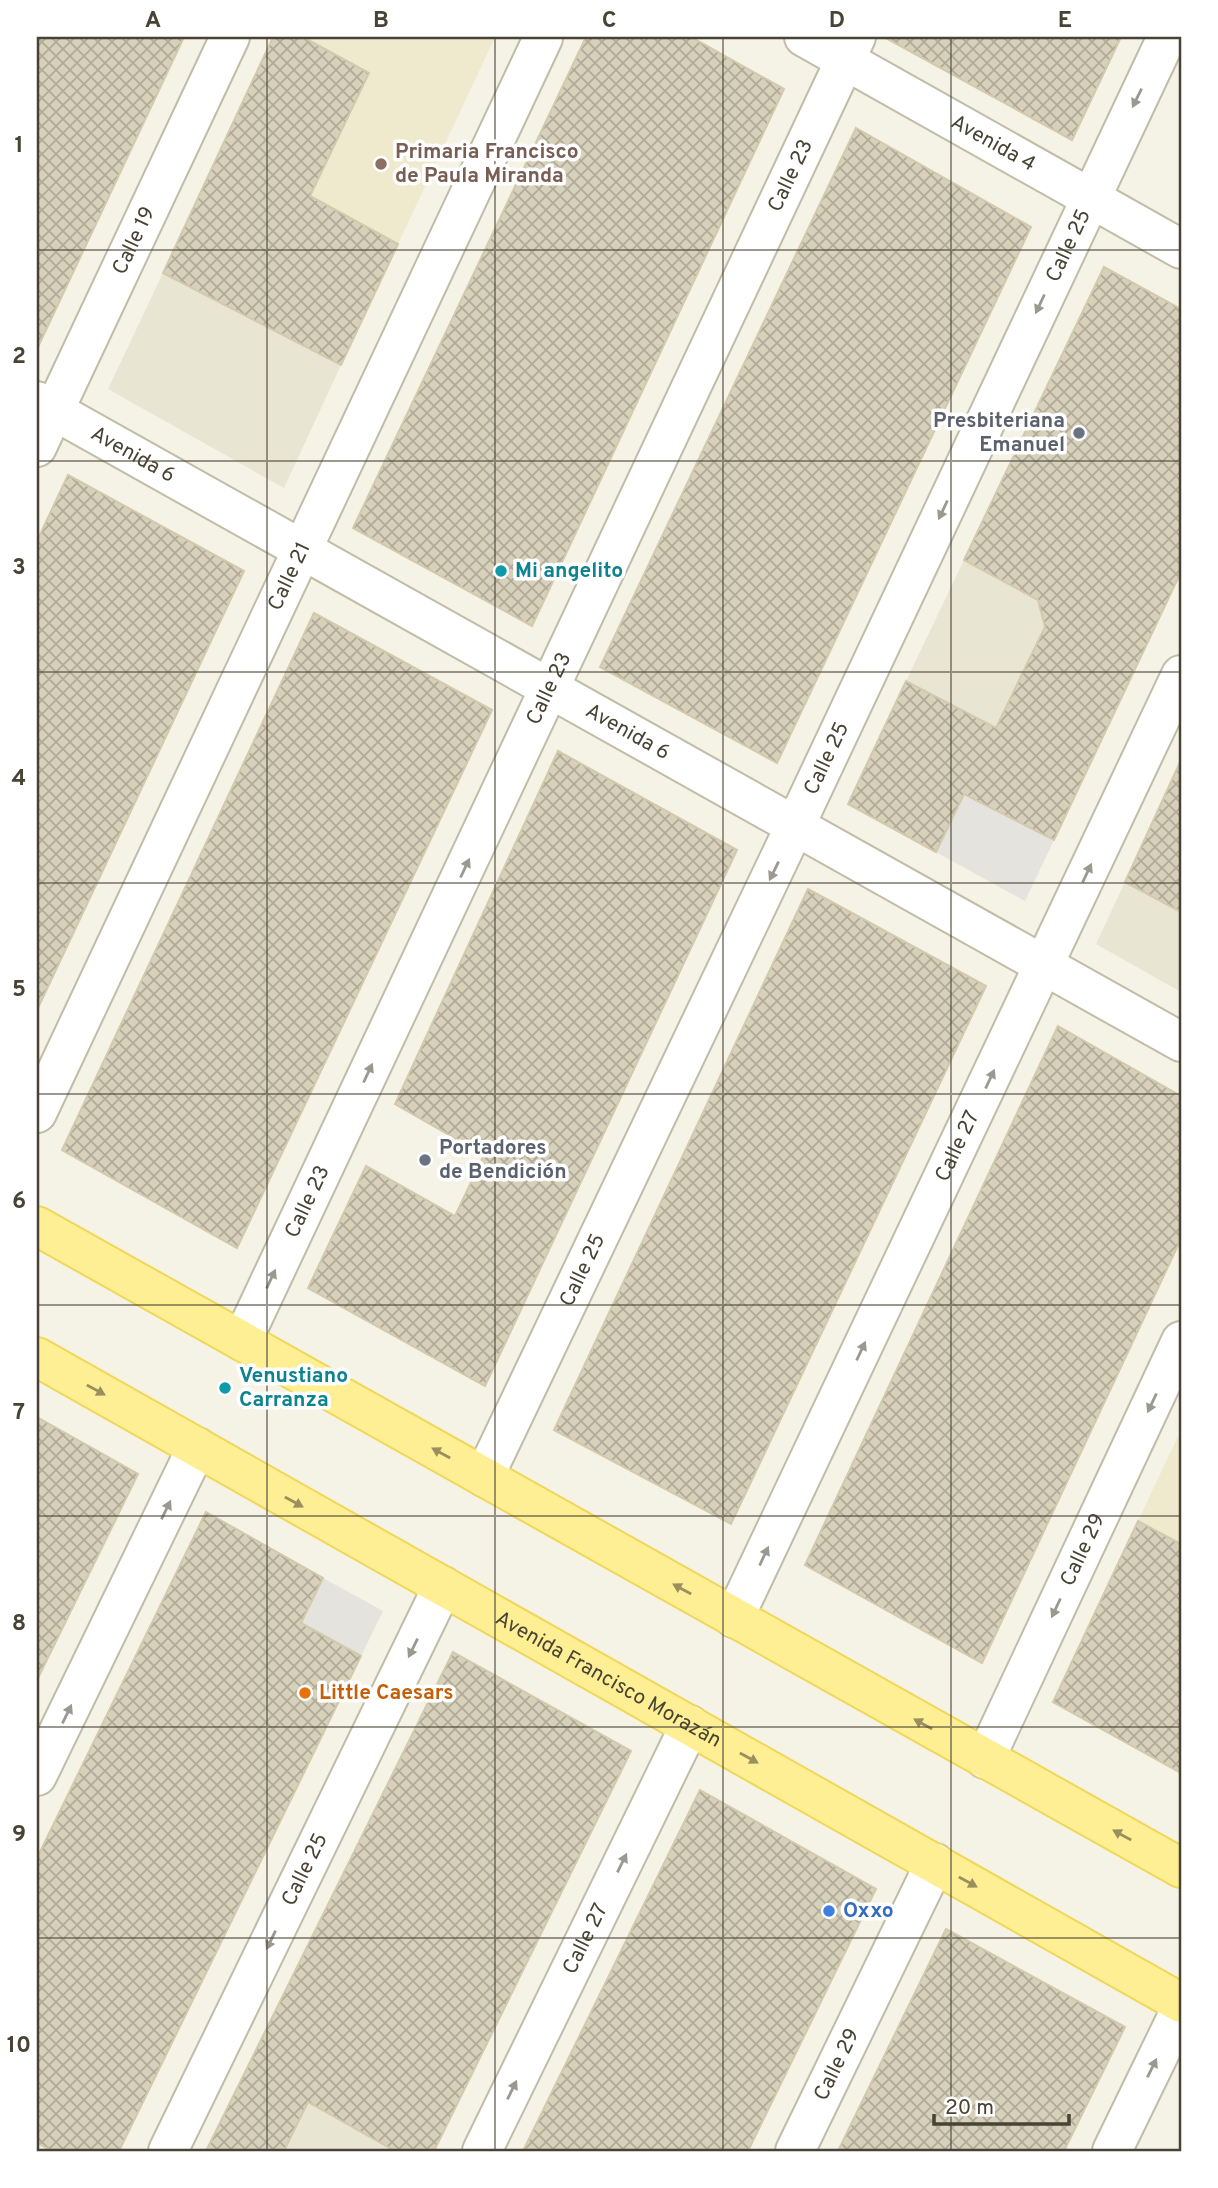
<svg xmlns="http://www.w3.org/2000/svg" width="1218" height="2188" viewBox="0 0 1218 2188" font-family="Overpass,sans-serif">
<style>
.residential{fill:#e9e5d3}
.education{fill:#efeace}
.parking{fill:#e5e3de}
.building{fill:url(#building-cross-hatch);stroke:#d3c9ac;stroke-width:2}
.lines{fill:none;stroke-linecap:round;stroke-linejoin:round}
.minor-casing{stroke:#c1bca7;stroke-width:42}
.primary-casing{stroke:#f0d758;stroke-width:42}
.minor{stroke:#fff;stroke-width:38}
.primary{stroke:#ffef94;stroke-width:38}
.oneway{fill:#9a988f}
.oneway2{fill:#9a905f}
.grid{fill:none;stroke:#484334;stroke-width:2;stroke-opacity:0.55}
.education-dot{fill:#8d6e63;stroke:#fff;stroke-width:2.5}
.worship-dot{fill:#6b7280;stroke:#fff;stroke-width:2.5}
.culture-dot{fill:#0f9aa8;stroke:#fff;stroke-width:2.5}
.food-dot{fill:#e8710a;stroke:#fff;stroke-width:2.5}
.shop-dot{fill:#3f7fe0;stroke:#fff;stroke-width:2.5}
.labels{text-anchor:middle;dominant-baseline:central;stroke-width:7;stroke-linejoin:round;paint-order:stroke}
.street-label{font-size:21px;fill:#484334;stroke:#fff}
.education-label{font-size:21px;font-weight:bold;fill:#785e54;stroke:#fff;text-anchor:start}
.worship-label{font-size:21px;font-weight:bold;fill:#5b616d;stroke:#fff;text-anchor:end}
.culture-label{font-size:21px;font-weight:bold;fill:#0d838f;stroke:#fff;text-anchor:start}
.food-label{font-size:21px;font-weight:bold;fill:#c56008;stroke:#fff;text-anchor:start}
.shop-label{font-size:21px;font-weight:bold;fill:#366cbe;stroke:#fff;text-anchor:start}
.neatline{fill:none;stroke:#484334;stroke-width:2.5}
.grid-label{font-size:23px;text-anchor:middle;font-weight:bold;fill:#484334}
</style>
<defs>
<pattern id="building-cross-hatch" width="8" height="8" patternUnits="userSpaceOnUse" patternTransform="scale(1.75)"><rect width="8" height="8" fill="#d7d0ba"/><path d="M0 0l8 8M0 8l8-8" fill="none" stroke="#b0aa98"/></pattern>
</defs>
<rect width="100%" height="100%" fill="#f5f2e6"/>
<g class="residential">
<path d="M163 273 341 365 284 488 108 389Z"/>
<path d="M964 560 1053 609 996 728 906 681Z"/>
<path d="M1125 882 1181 912V992L1096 944Z"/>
<path d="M308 2102 395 2151H284Z"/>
</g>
<g class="education">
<path d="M303 37H495L398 244 310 196 369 74Z"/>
<path d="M1181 1430V1544L1138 1521Z"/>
</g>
<g class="parking">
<path d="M964 794 1054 840 1025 901 936 852Z"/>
<path d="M323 1578 383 1611 361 1656 301 1623Z"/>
</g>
<g class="building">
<path d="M37 37H184L37 349Z"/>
<path d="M273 37H303L369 73 310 196 398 244 341 365 163 273Z"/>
<path d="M586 37H691L784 89 532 626 353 528Z"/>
<path d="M884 37H1121L1072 140Z"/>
<path d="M856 128 1031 227 777 763 600 667Z"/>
<path d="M1104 267 1181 309V572L1054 840 964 794 936 852 848 804 906 681 996 728 1024 670 1045 627 1038 600 964 560Z"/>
<path d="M68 475 244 571 37 1010V541Z"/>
<path d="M314 613 492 710 237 1248 62 1150Z"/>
<path d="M558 751 737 850 485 1386 308 1288 366 1166 455 1216 484 1155 395 1104Z"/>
<path d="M1181 760V912L1125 882Z"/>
<path d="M808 889 986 986 731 1524 554 1430Z"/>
<path d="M1058 1026 1181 1096V1239L982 1663 805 1565Z"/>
<path d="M37 1417 138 1474 37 1680Z"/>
<path d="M206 1512 323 1578 301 1623 361 1656 119 2151H52L37 2143V1858Z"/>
<path d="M1138 1521 1181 1544V1773L1053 1702Z"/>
<path d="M453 1652 631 1751 434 2151H395L308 2102 284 2151H206Z"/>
<path d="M700 1790 876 1889 748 2151H523Z"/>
<path d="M946 1929 1125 2027 1064 2151H838Z"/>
</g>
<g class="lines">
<defs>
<g id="minor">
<path id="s1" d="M804 37 1181 249"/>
<path id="s2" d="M37 401 1181 1042"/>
<path id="s3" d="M37 447 230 37"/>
<path id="s4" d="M37 1113 543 38"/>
<path id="s5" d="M242 1341 856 37"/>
<path id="s6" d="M484 1477 795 826 1167 37"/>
<path id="s7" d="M734 1618 1181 675"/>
<path id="s8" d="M985 1759 1181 1341"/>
<path d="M37 1776 197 1447"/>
<path id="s9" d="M168 2151 443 1586"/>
<path id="s10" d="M482 2151 690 1725"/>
<path id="s11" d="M795 2151 935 1863"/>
<path d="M1112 2151 1181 2009"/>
</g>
<g id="primary">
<path d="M37 1226 1181 1868"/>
<path id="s12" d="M37 1357 1181 2003"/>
</g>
</defs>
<use href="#minor" class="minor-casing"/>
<use href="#primary" class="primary-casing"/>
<use href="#minor" class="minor"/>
<use href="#primary" class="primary"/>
</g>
<defs><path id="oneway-solid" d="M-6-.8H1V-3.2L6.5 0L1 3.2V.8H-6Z" transform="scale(1.75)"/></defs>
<g class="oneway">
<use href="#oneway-solid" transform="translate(1137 98) rotate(116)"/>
<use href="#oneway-solid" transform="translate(1040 304) rotate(115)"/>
<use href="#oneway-solid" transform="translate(943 510) rotate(115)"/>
<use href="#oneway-solid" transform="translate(465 868) rotate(-65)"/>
<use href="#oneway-solid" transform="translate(774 871) rotate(116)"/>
<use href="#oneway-solid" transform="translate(1087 873) rotate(-65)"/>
<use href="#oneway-solid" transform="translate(368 1073) rotate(-65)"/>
<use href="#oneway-solid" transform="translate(990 1079) rotate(-65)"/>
<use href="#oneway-solid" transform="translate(271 1279) rotate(-65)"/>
<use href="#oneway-solid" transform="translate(861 1351) rotate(-65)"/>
<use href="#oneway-solid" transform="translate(1152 1403) rotate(115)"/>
<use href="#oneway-solid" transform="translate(166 1510) rotate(-64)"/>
<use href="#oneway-solid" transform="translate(764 1556) rotate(-65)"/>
<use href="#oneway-solid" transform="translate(1056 1608) rotate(115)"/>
<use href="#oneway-solid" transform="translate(413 1648) rotate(116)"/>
<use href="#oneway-solid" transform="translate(67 1714) rotate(-64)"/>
<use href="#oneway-solid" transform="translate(622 1863) rotate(-64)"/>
<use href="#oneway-solid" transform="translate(271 1940) rotate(116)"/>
<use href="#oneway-solid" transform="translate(1152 2068) rotate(-64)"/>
<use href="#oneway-solid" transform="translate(512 2090) rotate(-64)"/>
</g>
<g class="oneway2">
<use href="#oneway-solid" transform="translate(96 1390) rotate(29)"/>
<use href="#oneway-solid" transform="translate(441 1453) rotate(-151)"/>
<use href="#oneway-solid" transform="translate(294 1502) rotate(29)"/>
<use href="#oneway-solid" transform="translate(682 1589) rotate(-151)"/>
<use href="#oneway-solid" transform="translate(923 1724) rotate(-151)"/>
<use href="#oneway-solid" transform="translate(749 1758) rotate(29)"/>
<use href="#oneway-solid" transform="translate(1122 1835) rotate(-151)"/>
<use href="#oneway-solid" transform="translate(968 1882) rotate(29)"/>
</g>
<path class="grid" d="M267 37V2151M495 37V2151M723 37V2151M951 37V2151M37 250H1181M37 461H1181M37 672H1181M37 883H1181M37 1094H1181M37 1305H1181M37 1516H1181M37 1727H1181M37 1938H1181"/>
<circle class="education-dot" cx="381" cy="164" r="7"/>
<g class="worship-dot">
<circle cx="1079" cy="433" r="7"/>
<circle cx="425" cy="1160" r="7"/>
</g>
<g class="culture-dot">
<circle cx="501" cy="571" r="7"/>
<circle cx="225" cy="1388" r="7"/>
</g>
<circle class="food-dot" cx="305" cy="1693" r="7"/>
<circle class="shop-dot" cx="829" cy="1911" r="7"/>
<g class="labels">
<g class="street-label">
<text stroke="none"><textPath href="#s1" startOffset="217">Avenida 4</textPath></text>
<text stroke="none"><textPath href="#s5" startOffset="1288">Calle 23</textPath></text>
<text stroke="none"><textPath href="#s3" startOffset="228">Calle 19</textPath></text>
<text stroke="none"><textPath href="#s6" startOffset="1363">Calle 25</textPath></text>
<text stroke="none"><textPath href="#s2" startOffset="110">Avenida 6</textPath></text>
<text stroke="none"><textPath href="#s4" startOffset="593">Calle 21</textPath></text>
<text stroke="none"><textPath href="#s5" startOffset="721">Calle 23</textPath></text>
<text stroke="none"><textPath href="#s2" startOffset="677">Avenida 6</textPath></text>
<text stroke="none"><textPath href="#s6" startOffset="796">Calle 25</textPath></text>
<text stroke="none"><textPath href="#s7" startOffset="522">Calle 27</textPath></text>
<text stroke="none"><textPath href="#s5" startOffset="154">Calle 23</textPath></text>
<text stroke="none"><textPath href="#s6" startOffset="229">Calle 25</textPath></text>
<text stroke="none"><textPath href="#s8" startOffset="231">Calle 29</textPath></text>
<text stroke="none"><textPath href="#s12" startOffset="656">Avenida Francisco Morazán</textPath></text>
<text stroke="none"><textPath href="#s9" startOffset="313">Calle 25</textPath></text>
<text stroke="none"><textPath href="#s10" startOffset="236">Calle 27</textPath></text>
<text stroke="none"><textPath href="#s11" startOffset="96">Calle 29</textPath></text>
</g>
<g class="education-label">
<text x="395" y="152">Primaria Francisco<tspan x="395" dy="24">de Paula Miranda</tspan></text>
</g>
<g class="worship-label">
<text x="1065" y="421">Presbiteriana<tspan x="1065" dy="24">Emanuel</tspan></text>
<text x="439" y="1148" text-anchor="start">Portadores<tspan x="439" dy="24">de Bendición</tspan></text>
</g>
<g class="culture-label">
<text x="515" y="571">Mi angelito</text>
<text x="239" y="1376">Venustiano<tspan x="239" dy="24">Carranza</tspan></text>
</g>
<g class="food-label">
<text x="319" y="1693">Little Caesars</text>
</g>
<g class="shop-label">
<text x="843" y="1911">Oxxo</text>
</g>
</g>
<rect width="1218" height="2188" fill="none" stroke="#ffffff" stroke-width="77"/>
<path d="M934 2114v10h135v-10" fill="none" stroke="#484334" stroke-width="3.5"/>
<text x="945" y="2114" font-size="21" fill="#484334" stroke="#ffffff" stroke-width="5" paint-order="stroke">20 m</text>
<rect x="38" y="38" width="1142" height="2112" class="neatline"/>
<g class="grid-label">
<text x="153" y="27">A</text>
<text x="381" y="27">B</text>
<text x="609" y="27">C</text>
<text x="837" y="27">D</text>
<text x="1065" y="27">E</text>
<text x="19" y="152">1</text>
<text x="19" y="363">2</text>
<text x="19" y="574">3</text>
<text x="19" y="785">4</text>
<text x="19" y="996">5</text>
<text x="19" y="1208">6</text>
<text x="19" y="1419">7</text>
<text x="19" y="1630">8</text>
<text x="19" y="1841">9</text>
<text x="19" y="2052">10</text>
</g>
</svg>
